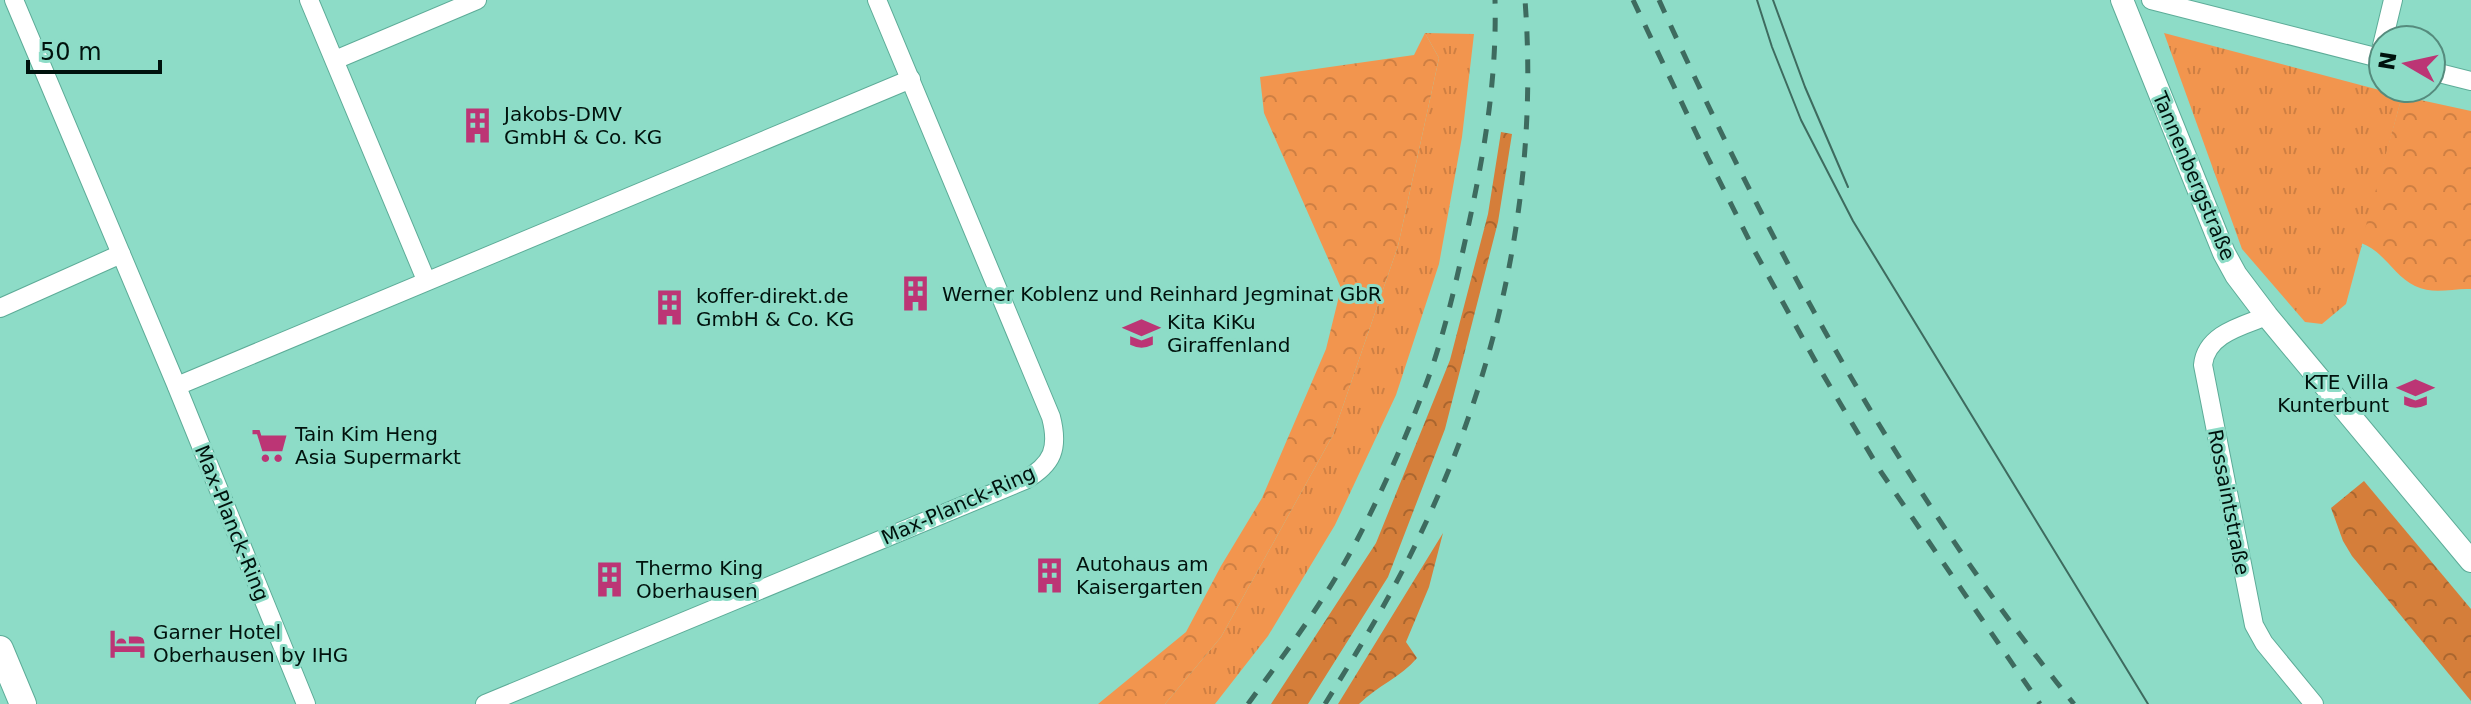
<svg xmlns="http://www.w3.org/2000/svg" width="2471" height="704" viewBox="0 0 2471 704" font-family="'DejaVu Sans',sans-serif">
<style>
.grass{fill:url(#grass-tufts)}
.forest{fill:url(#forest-crowns)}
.park{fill:url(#park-crowns)}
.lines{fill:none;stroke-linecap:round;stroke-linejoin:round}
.minor-casing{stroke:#5dac98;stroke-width:20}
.tertiary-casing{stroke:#5dac98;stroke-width:24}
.secondary-casing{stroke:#5dac98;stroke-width:28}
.minor{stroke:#fff;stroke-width:18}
.tertiary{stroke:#fff;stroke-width:22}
.secondary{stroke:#fff;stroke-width:26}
.tram{stroke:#3e6b5f;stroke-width:2}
.rail{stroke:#3e6b5f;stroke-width:5;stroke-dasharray:14 14;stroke-linecap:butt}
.labels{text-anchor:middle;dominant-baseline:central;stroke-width:6;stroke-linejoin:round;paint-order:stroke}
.poi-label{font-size:20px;fill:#00120d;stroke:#8ddcc7;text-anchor:start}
.street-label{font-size:20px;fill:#00120d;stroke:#8ddcc7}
</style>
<defs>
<pattern id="grass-tufts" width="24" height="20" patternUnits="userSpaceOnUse" patternTransform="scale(2)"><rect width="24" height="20" fill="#f2954e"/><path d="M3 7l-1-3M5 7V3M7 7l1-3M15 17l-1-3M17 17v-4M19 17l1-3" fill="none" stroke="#ce7f43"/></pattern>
<pattern id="forest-crowns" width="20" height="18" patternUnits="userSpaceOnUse" patternTransform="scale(2)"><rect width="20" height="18" fill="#d57e3a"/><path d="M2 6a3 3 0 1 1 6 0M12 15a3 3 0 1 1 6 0" fill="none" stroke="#aa662f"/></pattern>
<pattern id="park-crowns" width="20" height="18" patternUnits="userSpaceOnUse" patternTransform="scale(2)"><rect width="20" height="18" fill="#f2954e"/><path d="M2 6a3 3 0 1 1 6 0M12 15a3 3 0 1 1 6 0" fill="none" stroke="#ce7f43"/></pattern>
</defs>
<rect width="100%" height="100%" fill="#8ddcc7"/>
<g class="grass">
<path d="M1425 33 1474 34 1462 137 1439 264 1396 395 1335 525 1268 636 1215 704H1165L1221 637 1333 435 1398 246 1439 58Z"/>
<path d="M2164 33 2402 96 2346 304 2322 324 2305 322 2242 249Z"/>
</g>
<g class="forest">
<path d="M1501 132 1512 134 1498 222 1445 429 1388 577 1308 704H1271L1376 543 1450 360 1488 214Z"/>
<path d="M2364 481 2471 609V701L2352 556 2343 541 2331 508Z"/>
<path d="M1443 533 1429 587 1406 642 1417 658C1401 677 1377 686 1359 704H1338Z"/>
</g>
<g class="park">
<path d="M1425 33 1439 58 1398 246 1333 435 1221 637 1165 704H1098L1186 632 1221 566 1262 498 1326 349 1341 288 1264 113 1260 77 1414 55Z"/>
<path d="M2402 96 2471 111V289C2452 288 2434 295 2415 286 2394 276 2384 251 2361 243Z"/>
</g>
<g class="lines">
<defs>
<g id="minor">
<path d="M14 0 175 382 306 704"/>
<path d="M309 0 426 280"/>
<path d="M2151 0 2383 59"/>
<path d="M2379 58 2393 0"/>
<path d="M335 60 477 0"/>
<path d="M2431 71 2471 81"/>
<path d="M0 308 121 254"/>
<path d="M2267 316C2242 326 2206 334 2203 365L2254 625 2264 643 2314 704"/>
<path d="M177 386 911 79"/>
<path d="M485 704 1025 480C1053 464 1059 448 1051 417L877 0"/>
</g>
<path id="tertiary" d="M2122 0 2224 253 2236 275 2267 316 2471 561"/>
<path id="secondary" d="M0 649 23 704"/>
</defs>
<use href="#minor" class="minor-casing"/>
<use href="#tertiary" class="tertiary-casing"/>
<use href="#secondary" class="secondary-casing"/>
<use href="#minor" class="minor"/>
<use href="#tertiary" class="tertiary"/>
<use href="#secondary" class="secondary"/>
<g class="tram">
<path d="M1757 0 1772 47 1801 120 1853 221 2148 704"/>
<path d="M1773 0 1805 87 1848 187"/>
</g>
<g class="rail">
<path d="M1633 0 1707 156 1754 250 1818 366 1881 472 2040 704"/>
<path d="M1659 0C1771 247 1902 492 2074 704"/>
<path d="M1248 704C1286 652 1326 599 1356 542 1382 492 1405 440 1425 387 1445 334 1457 278 1469 223 1485 149 1497 76 1495 0"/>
<path d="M1325 704C1359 649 1393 593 1420 535 1500 368 1539 184 1525 0"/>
</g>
</g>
<defs>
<symbol id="building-bare" viewBox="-9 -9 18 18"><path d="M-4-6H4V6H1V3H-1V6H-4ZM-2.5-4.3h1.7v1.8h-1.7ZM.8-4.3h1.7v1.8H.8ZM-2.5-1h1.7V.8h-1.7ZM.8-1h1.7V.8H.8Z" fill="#bc3575" stroke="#8ddcc7" stroke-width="2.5" paint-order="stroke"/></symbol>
<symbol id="school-bare" viewBox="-9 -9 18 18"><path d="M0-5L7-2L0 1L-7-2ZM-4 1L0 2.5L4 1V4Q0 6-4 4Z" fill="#bc3575" stroke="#8ddcc7" stroke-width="2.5" paint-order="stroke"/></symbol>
<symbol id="supermarket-bare" viewBox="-9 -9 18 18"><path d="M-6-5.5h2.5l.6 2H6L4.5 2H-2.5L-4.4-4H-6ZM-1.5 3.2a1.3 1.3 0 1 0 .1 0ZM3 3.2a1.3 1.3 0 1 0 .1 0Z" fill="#bc3575" stroke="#8ddcc7" stroke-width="2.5" paint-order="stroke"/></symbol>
<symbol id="hotel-bare" viewBox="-9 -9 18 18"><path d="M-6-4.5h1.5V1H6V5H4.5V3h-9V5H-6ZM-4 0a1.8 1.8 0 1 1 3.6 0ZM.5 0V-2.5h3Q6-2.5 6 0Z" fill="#bc3575" stroke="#8ddcc7" stroke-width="2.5" paint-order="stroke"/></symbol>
</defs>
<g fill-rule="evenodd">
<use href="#building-bare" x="452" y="100" width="51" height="51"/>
<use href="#building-bare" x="890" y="268" width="51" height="51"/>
<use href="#building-bare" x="644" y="282" width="51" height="51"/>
<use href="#school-bare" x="1116" y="308" width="51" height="51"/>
<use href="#school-bare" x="2390" y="368" width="51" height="51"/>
<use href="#supermarket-bare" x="244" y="420" width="51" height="51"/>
<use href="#building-bare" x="1024" y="550" width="51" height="51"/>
<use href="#building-bare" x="584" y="554" width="51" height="51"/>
<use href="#hotel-bare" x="102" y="618" width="51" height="51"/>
</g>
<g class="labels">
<g class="poi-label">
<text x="504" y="114">Jakobs-DMV<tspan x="504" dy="23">GmbH &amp; Co. KG</tspan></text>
<text x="942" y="294">Werner Koblenz und Reinhard Jegminat GbR</text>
<text x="696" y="296">koffer-direkt.de<tspan x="696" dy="23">GmbH &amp; Co. KG</tspan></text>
<text x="1167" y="322">Kita KiKu<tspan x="1167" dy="23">Giraffenland</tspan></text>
<text x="2389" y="382" text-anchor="end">KTE Villa<tspan x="2389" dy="23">Kunterbunt</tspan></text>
<text x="295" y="434">Tain Kim Heng<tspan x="295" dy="23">Asia Supermarkt</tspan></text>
<text x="1076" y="564">Autohaus am<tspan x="1076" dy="23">Kaisergarten</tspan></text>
<text x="636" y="568">Thermo King<tspan x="636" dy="23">Oberhausen</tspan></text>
<text x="153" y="632">Garner Hotel<tspan x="153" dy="23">Oberhausen by IHG</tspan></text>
</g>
<g class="street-label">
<text transform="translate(2194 176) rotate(67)">Tannenbergstraße</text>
<text transform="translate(2229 502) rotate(79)">Rossaintstraße</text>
<text transform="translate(958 505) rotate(-24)">Max-Planck-Ring</text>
<text transform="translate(232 523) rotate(68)">Max-Planck-Ring</text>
</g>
</g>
<g transform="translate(2407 64) rotate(279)"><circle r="38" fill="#8ddcc7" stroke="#558b7d" stroke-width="2"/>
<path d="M0-6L14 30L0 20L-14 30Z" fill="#bc3575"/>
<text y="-12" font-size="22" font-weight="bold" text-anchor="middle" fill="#00120d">N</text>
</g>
<path d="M28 60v12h132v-12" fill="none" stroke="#00120d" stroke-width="4"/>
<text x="40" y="60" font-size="24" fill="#00120d" stroke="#8ddcc7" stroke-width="6" paint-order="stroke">50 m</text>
</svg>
